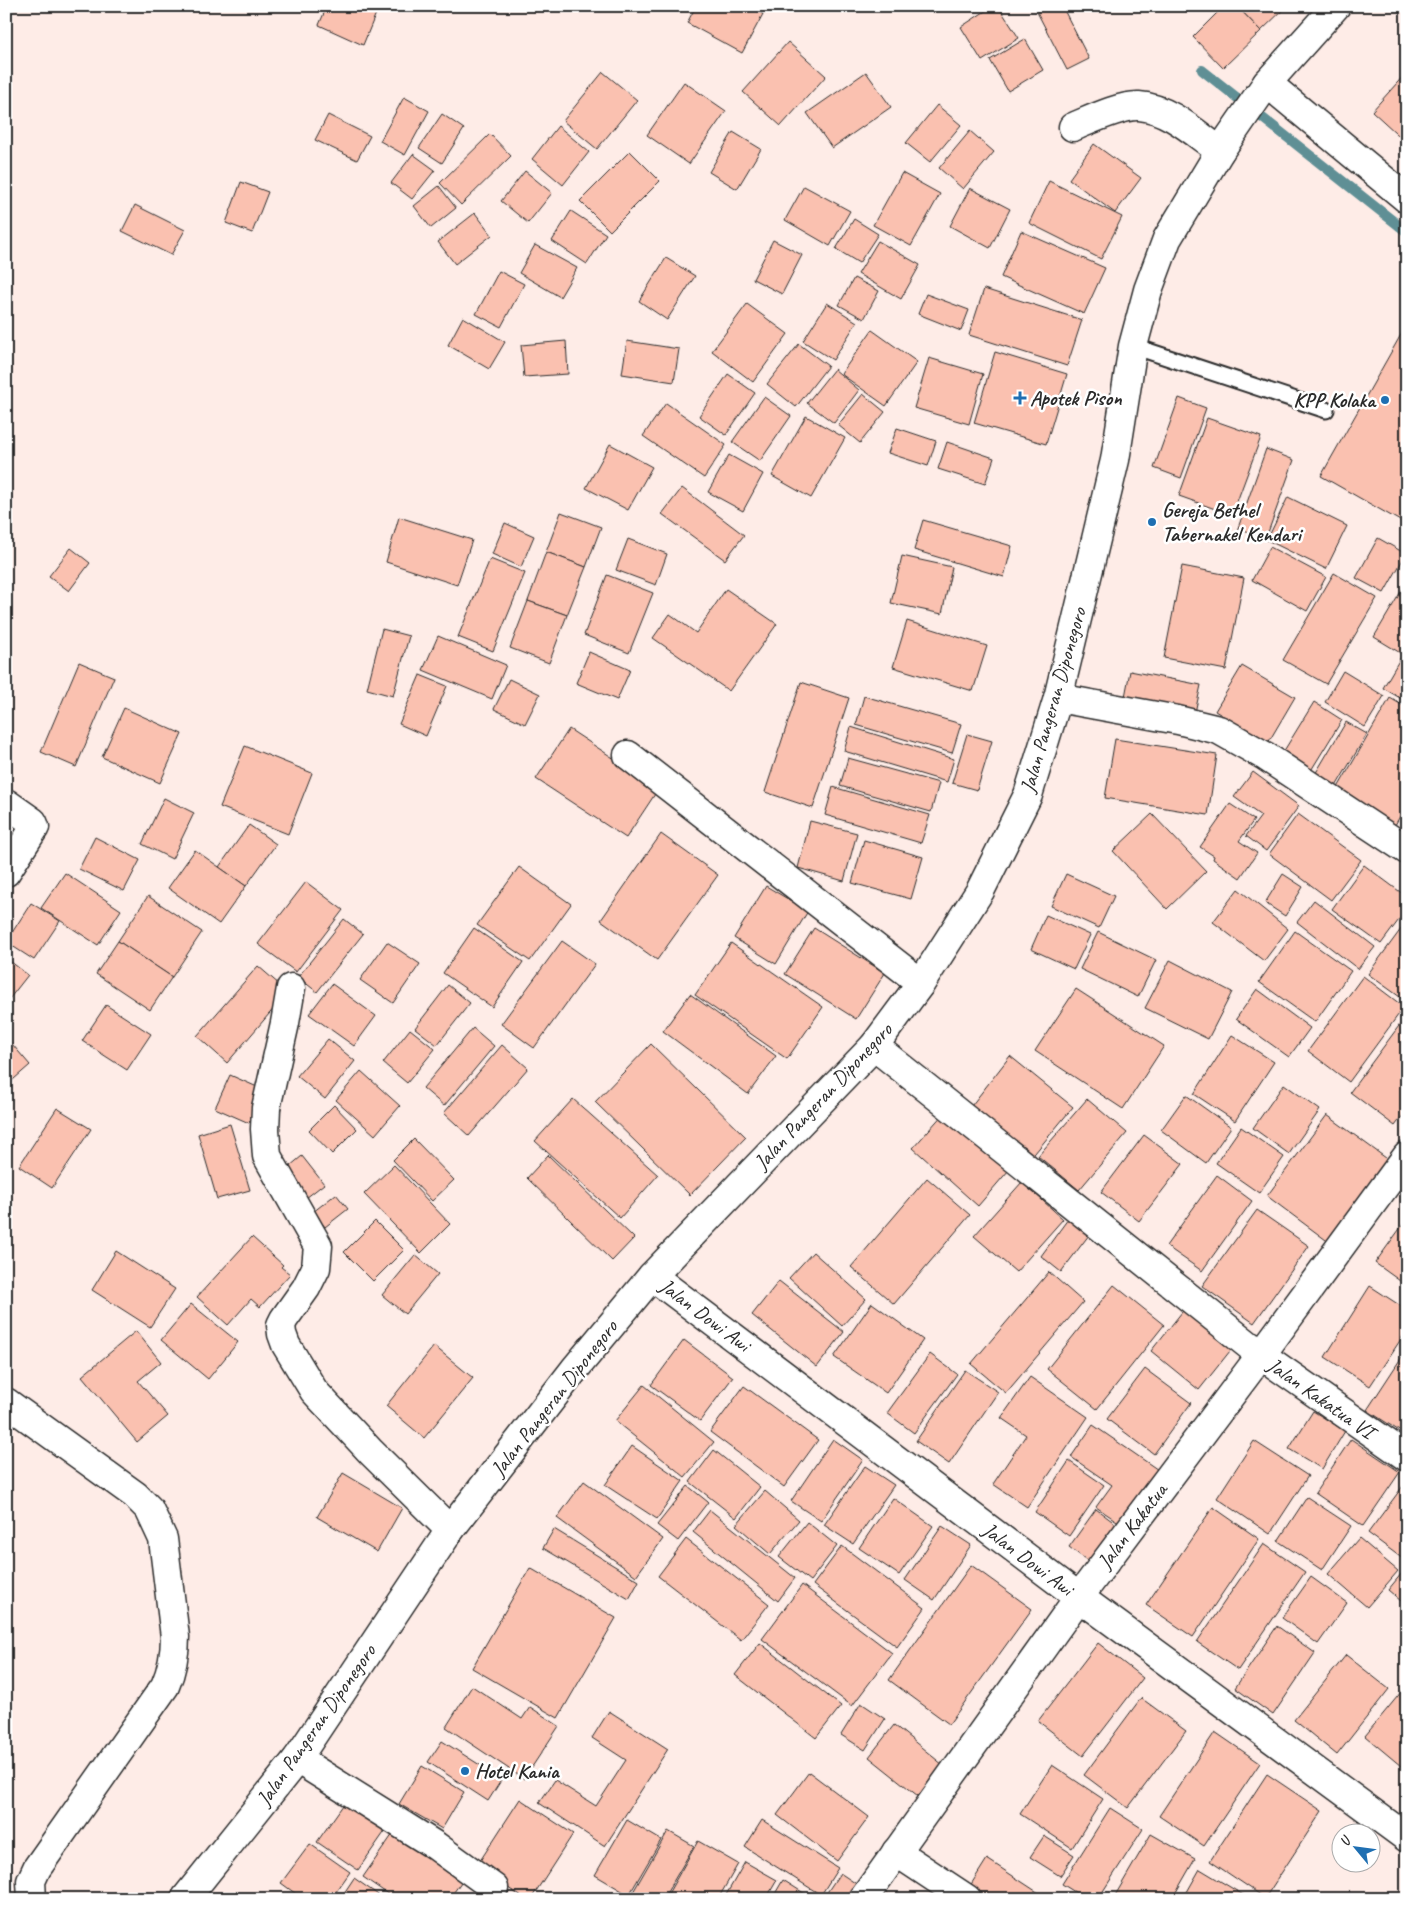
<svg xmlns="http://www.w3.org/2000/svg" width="1413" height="1905" viewBox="0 0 1413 1905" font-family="Caveat,sans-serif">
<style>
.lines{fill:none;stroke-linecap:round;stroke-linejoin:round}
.stream{stroke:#5f8f95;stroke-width:10}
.building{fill:#fac1b0;stroke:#2b2b2b}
.service-casing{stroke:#2b2b2b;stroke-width:19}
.minor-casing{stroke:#2b2b2b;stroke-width:31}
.trunk-casing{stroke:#2b2b2b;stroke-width:31}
.service{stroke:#fff;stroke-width:15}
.minor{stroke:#fff;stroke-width:28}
.trunk{stroke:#fff;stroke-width:28}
.poi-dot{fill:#1f6fb2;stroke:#fff;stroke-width:2}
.labels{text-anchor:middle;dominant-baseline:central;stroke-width:5;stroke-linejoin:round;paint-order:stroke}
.poi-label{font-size:21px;font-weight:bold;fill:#2b2b2b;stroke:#fff;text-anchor:start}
.street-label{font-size:21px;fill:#2b2b2b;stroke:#fff}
</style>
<rect width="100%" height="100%" fill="#feece7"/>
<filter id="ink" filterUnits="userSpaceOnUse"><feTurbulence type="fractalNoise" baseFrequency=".02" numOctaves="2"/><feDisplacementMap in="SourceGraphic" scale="10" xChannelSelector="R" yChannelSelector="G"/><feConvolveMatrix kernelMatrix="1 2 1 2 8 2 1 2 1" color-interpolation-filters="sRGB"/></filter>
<g filter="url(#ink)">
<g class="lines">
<path class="stream" d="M1202 70 1407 232"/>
</g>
<g class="building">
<path d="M327 6H379L363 45 319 25Z"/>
<path d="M696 6H748L763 14 742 53 687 23Z"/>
<path d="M993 6H998L1019 38 982 61 961 27Z"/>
<path d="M1047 6H1062L1089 59 1067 70 1037 12Z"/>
<path d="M1224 6H1237L1261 31 1223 68 1193 37Z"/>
<path d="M1237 6H1287L1261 31Z"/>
<path d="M1025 39 1043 70 1008 91 990 60Z"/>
<path d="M788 42 826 76 781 126 743 92Z"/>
<path d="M603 72 637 100 597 149 563 121Z"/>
<path d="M866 72 891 107 832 148 807 113Z"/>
<path d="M1406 73 1407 74V143L1372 111Z"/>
<path d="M684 82 726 111 689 164 647 135Z"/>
<path d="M404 97 429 111 405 155 380 141Z"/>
<path d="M937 105 961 125 930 162 906 143Z"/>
<path d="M442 114 464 129 442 163 419 148Z"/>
<path d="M328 115 370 136 357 160 315 140Z"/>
<path d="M558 126 589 152 563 185 532 159Z"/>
<path d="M970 131 994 152 963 189 939 168Z"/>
<path d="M733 132 761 149 737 189 709 172Z"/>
<path d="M490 134 511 156 461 205 440 183Z"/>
<path d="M1094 144 1141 178 1115 213 1069 179Z"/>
<path d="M630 151 660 181 610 231 580 201Z"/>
<path d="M413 154 435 170 412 199 391 183Z"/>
<path d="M525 171 552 193 528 223 501 201Z"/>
<path d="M902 173 940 194 911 246 873 225Z"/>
<path d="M1049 181 1122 217 1101 259 1029 223Z"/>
<path d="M241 182 268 192 252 233 226 223Z"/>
<path d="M439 186 456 208 431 228 414 206Z"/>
<path d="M804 186 850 211 830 246 785 220Z"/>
<path d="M970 188 1010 209 990 248 950 226Z"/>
<path d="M135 205 185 230 171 255 122 231Z"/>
<path d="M571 211 606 234 587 264 552 241Z"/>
<path d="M475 213 492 235 455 264 438 242Z"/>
<path d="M854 219 878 234 859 263 836 249Z"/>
<path d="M1021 231 1105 268 1084 314 1001 277Z"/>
<path d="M773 240 802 255 782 294 753 279Z"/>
<path d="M878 241 920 265 901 299 858 274Z"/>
<path d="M535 245 577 268 560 297 519 273Z"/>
<path d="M666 258 695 276 667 320 639 301Z"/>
<path d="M499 271 524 284 501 327 476 314Z"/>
<path d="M854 278 879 291 864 319 839 305Z"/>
<path d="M984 289 1082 320 1067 366 969 335Z"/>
<path d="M926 294 969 310 961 331 918 314Z"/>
<path d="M827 303 857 322 833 360 803 341Z"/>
<path d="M747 304 788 334 753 382 712 351Z"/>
<path d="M463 317 505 342 489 369 448 345Z"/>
<path d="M1407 324V514L1402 522 1321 476Z"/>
<path d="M872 330 917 362 886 406 841 374Z"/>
<path d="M566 341 568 374 524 377 521 345Z"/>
<path d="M627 341 679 349 674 382 622 374Z"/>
<path d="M799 344 828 366 796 407 767 384Z"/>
<path d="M995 352 1067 374 1046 444 974 423Z"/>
<path d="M929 358 983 374 969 424 914 408Z"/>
<path d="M834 369 859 390 834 423 807 403Z"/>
<path d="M728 374 755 393 726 435 699 416Z"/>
<path d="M863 394 885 412 860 443 838 425Z"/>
<path d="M764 397 791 416 760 461 732 442Z"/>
<path d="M1179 398 1206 408 1181 478 1154 468Z"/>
<path d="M666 403 726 445 704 478 643 436Z"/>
<path d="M806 416 845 438 811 498 772 476Z"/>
<path d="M1207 418 1261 437 1232 515 1179 496Z"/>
<path d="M897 428 936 441 928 466 888 453Z"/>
<path d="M947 442 994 458 985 484 938 469Z"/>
<path d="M610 444 652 467 628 510 586 488Z"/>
<path d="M1266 449 1294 460 1266 538 1238 528Z"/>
<path d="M729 455 763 474 743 511 708 492Z"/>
<path d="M682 488 744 535 725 560 662 514Z"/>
<path d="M1288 497 1347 526 1326 569 1267 540Z"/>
<path d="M561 512 601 527 586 567 546 552Z"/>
<path d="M399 517 472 540 457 585 386 562Z"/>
<path d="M923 520 1012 546 1004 577 914 550Z"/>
<path d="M505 523 534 536 521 567 492 554Z"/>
<path d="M1378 538 1406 554 1384 593 1356 578Z"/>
<path d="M628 539 667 554 656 585 616 570Z"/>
<path d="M1270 547 1326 577 1307 611 1252 580Z"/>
<path d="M71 548 90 563 69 591 49 576Z"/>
<path d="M546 552 586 567 567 615 528 601Z"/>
<path d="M902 556 952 567 942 614 891 603Z"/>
<path d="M490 559 525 573 493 651 458 637Z"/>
<path d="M1182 566 1244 578 1226 670 1164 658Z"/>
<path d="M1334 573 1377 598 1326 684 1283 660Z"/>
<path d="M607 575 653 593 629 653 584 635Z"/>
<path d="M1406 583 1407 584V657L1374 637Z"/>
<path d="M726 589 777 624 729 691 653 638 670 614 696 633Z"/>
<path d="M528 601 567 615 549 663 510 648Z"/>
<path d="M907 621 987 646 973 691 893 667Z"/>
<path d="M382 629 409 636 393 696 367 689Z"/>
<path d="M438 636 506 665 492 699 423 670Z"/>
<path d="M589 652 630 670 617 700 576 683Z"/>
<path d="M1401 657 1407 661V702L1383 688Z"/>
<path d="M79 662 114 677 76 767 41 752Z"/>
<path d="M1242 666 1295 697 1268 743 1215 711Z"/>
<path d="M1130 671 1201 685 1194 717 1124 702Z"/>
<path d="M1343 671 1384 696 1365 727 1325 702Z"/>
<path d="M420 675 447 686 426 736 399 724Z"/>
<path d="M509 679 540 694 525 724 494 709Z"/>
<path d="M801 682 849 698 813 808 765 792Z"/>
<path d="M864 696 961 724 952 753 856 725Z"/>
<path d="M1390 698 1407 708V804L1395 825 1336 791Z"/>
<path d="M1314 702 1342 720 1310 772 1282 754Z"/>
<path d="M124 708 182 734 160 783 102 757Z"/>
<path d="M1346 722 1367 734 1335 788 1314 776Z"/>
<path d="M851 727 954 759 947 782 844 751Z"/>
<path d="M569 729 659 788 626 838 536 779Z"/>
<path d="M967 734 992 741 977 790 952 783Z"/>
<path d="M1115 739 1217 755 1208 815 1105 798Z"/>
<path d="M245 746 312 773 288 834 220 807Z"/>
<path d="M848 758 939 783 931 812 840 786Z"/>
<path d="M1253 772 1299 806 1266 851 1246 836 1261 816 1234 797Z"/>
<path d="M833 787 930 815 921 843 825 815Z"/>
<path d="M164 798 194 813 172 859 142 844Z"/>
<path d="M1230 804 1254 820 1239 841 1257 853 1240 878 1213 859 1214 856 1200 847Z"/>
<path d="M1152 814 1206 871 1167 909 1113 851Z"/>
<path d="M1298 814 1361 860 1331 900 1269 854Z"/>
<path d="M810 821 857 833 844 881 798 868Z"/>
<path d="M249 825 276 844 246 886 219 867Z"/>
<path d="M661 834 718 875 657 960 601 920Z"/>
<path d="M95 837 140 860 124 891 79 869Z"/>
<path d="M864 840 923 857 911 899 852 883Z"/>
<path d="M195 850 246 886 219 924 168 888Z"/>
<path d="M1364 865 1407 897V909L1381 944 1332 909Z"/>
<path d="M519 867 571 904 530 961 477 925Z"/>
<path d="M65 873 121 910 98 945 41 908Z"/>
<path d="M1066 874 1114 896 1099 928 1051 906Z"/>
<path d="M1283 874 1303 887 1285 916 1265 903Z"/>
<path d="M306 882 343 910 296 972 258 944Z"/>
<path d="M766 886 808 911 776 964 734 938Z"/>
<path d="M1238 889 1288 929 1264 961 1213 922Z"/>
<path d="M148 896 202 932 172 977 118 941Z"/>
<path d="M1314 900 1375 947 1358 969 1297 922Z"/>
<path d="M31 903 60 921 34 960 6 942Z"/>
<path d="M1046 915 1090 935 1074 969 1031 949Z"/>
<path d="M344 919 363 934 317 992 298 977Z"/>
<path d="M1407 921V1002L1368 974Z"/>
<path d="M474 928 523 962 492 1007 443 973Z"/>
<path d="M814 928 885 973 856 1019 785 974Z"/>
<path d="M1295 931 1351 971 1315 1022 1259 982Z"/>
<path d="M1098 932 1156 960 1138 997 1080 969Z"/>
<path d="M118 941 172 977 150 1010 96 974Z"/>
<path d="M562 941 595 964 534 1048 501 1024Z"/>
<path d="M387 942 420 964 393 1003 360 980Z"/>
<path d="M731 943 823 1007 787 1059 695 995Z"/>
<path d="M6 958 28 975 6 1003Z"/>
<path d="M1170 960 1232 992 1208 1039 1145 1008Z"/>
<path d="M258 966 288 992 227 1063 197 1036Z"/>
<path d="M1363 976 1404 1007 1349 1082 1308 1051Z"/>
<path d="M332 984 376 1016 354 1046 309 1014Z"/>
<path d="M448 985 470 1003 437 1045 415 1028Z"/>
<path d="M1076 989 1164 1046 1123 1109 1035 1051Z"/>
<path d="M1257 989 1310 1028 1289 1057 1236 1019Z"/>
<path d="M690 994 776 1056 748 1094 663 1031Z"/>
<path d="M106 1005 151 1034 127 1070 82 1041Z"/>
<path d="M1407 1015V1110L1395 1126 1350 1092Z"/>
<path d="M473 1028 494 1046 444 1106 423 1088Z"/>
<path d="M410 1029 435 1049 407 1083 383 1063Z"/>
<path d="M1232 1035 1274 1062 1235 1121 1194 1094Z"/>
<path d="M6 1037 30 1065 6 1086Z"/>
<path d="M328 1039 355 1061 325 1099 297 1076Z"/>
<path d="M651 1044 746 1137 690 1195 595 1102Z"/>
<path d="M502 1045 528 1068 469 1136 444 1113Z"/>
<path d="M1010 1056 1073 1107 1030 1159 968 1110Z"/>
<path d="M361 1071 400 1106 375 1135 336 1100Z"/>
<path d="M230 1075 264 1090 249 1123 215 1108Z"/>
<path d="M1284 1084 1320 1110 1289 1154 1253 1128Z"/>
<path d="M1186 1095 1231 1127 1206 1163 1161 1130Z"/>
<path d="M573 1099 658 1175 620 1218 535 1141Z"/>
<path d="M1087 1099 1127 1133 1079 1190 1038 1156Z"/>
<path d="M334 1105 357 1129 332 1154 309 1130Z"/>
<path d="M57 1108 91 1129 52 1188 19 1166Z"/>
<path d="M944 1113 1009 1170 978 1206 913 1148Z"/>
<path d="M1327 1115 1390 1161 1330 1243 1267 1196Z"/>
<path d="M230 1124 250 1190 217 1199 198 1134Z"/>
<path d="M1241 1127 1284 1157 1259 1193 1216 1163Z"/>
<path d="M1144 1135 1183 1164 1139 1221 1101 1192Z"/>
<path d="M414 1139 454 1180 432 1201 393 1160Z"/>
<path d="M548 1155 634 1238 612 1261 527 1178Z"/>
<path d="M302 1156 324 1184 306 1198 284 1171Z"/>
<path d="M394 1165 450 1224 421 1253 364 1194Z"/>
<path d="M1217 1175 1252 1201 1202 1271 1166 1246Z"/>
<path d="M927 1178 970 1215 894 1304 851 1267Z"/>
<path d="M1022 1182 1063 1219 1016 1272 974 1236Z"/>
<path d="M336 1194 348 1209 325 1227 313 1212Z"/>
<path d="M1257 1210 1309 1246 1254 1323 1202 1286Z"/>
<path d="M1068 1219 1089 1235 1061 1272 1041 1256Z"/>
<path d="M1407 1219V1286L1375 1263Z"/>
<path d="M375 1221 404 1250 373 1281 344 1252Z"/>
<path d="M252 1237 283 1265 281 1267 290 1274 260 1307 251 1299 228 1325 197 1297Z"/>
<path d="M116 1251 175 1289 150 1327 92 1290Z"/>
<path d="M813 1252 866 1299 842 1326 789 1278Z"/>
<path d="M415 1255 438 1274 405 1314 382 1295Z"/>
<path d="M1049 1272 1083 1302 1006 1393 971 1364Z"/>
<path d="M779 1281 844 1332 817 1367 752 1315Z"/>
<path d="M1114 1285 1164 1325 1097 1409 1047 1369Z"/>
<path d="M1370 1286 1407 1310V1330L1370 1386 1325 1357Z"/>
<path d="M872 1303 923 1340 886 1393 834 1357Z"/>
<path d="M191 1304 238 1342 208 1379 161 1340Z"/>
<path d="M1186 1307 1234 1346 1199 1390 1151 1351Z"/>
<path d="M136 1331 161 1362 138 1381 168 1416 137 1442 82 1376Z"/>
<path d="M684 1340 733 1377 700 1421 651 1385Z"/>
<path d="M434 1346 473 1378 424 1438 386 1406Z"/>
<path d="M1407 1349V1436L1367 1410Z"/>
<path d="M930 1354 957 1374 914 1433 887 1413Z"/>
<path d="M1145 1369 1191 1403 1154 1454 1107 1419Z"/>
<path d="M965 1370 998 1392 949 1464 916 1441Z"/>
<path d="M1030 1377 1088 1417 1027 1507 993 1484 1026 1435 1001 1418Z"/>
<path d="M644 1385 714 1442 685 1477 615 1421Z"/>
<path d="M744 1386 818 1440 784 1487 710 1432Z"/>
<path d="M1313 1411 1345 1431 1322 1469 1289 1449Z"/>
<path d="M1093 1425 1164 1474 1126 1527 1096 1507 1112 1485 1071 1457Z"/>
<path d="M833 1439 863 1460 821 1521 791 1501Z"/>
<path d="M1351 1439 1400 1472 1363 1526 1315 1493Z"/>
<path d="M1254 1441 1308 1476 1270 1534 1217 1498Z"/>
<path d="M632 1446 683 1481 657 1519 605 1485Z"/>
<path d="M714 1450 760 1487 736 1518 690 1482Z"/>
<path d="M1069 1461 1104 1485 1069 1536 1035 1512Z"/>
<path d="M865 1466 894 1485 853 1544 824 1525Z"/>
<path d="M343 1473 402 1508 377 1552 317 1517Z"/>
<path d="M584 1481 663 1539 636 1576 557 1518Z"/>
<path d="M1406 1482 1407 1553 1403 1559 1368 1533Z"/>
<path d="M688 1486 708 1502 678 1541 657 1525Z"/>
<path d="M765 1491 799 1520 770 1554 736 1525Z"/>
<path d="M1307 1497 1351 1526 1322 1570 1278 1541Z"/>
<path d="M893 1498 933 1526 899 1575 859 1548Z"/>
<path d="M1213 1507 1259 1539 1193 1637 1146 1605Z"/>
<path d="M1096 1509 1120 1527 1093 1565 1069 1547Z"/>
<path d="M710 1510 795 1578 778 1601 693 1532Z"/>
<path d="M807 1522 837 1546 810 1581 779 1557Z"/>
<path d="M942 1526 971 1545 934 1600 905 1580Z"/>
<path d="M554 1529 639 1581 629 1599 543 1548Z"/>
<path d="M1359 1538 1398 1571 1367 1607 1328 1574Z"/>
<path d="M686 1539 769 1604 741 1640 658 1576Z"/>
<path d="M1264 1544 1305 1572 1238 1670 1197 1642Z"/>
<path d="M842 1546 925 1608 897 1647 813 1585Z"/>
<path d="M971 1565 1032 1609 949 1724 889 1680Z"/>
<path d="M1407 1567V1606L1388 1590Z"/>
<path d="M530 1568 616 1618 558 1718 472 1668Z"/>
<path d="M1311 1577 1347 1603 1318 1644 1282 1618Z"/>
<path d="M802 1585 892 1653 852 1706 762 1639Z"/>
<path d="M1277 1626 1315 1653 1273 1715 1235 1688Z"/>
<path d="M760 1643 841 1706 816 1738 735 1675Z"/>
<path d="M1098 1643 1143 1678 1083 1756 1038 1721Z"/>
<path d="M1346 1655 1389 1689 1337 1755 1294 1720Z"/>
<path d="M1407 1685V1771L1365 1736Z"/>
<path d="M472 1686 522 1719 530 1707 559 1726 524 1779 446 1727Z"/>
<path d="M1141 1698 1186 1731 1128 1808 1084 1775Z"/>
<path d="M861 1703 885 1719 865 1750 841 1735Z"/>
<path d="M609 1711 668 1749 605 1846 539 1803 555 1780 596 1806 626 1760 592 1738Z"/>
<path d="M894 1725 943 1765 918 1796 869 1757Z"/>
<path d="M1215 1732 1260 1763 1204 1846 1159 1816Z"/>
<path d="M442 1741 502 1779 488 1801 428 1762Z"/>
<path d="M1052 1765 1103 1799 1072 1848 1020 1814Z"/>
<path d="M422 1766 464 1792 442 1829 399 1804Z"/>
<path d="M809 1772 869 1817 837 1861 777 1815Z"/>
<path d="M1267 1774 1322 1811 1265 1898 1210 1861Z"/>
<path d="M348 1798 388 1827 358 1870 317 1842Z"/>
<path d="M520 1799 573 1834 531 1899H525L476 1867Z"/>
<path d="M1110 1808 1143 1829 1098 1899H1086L1062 1884Z"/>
<path d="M627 1820 661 1840 629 1895 595 1875Z"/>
<path d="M762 1820 838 1868 821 1895 745 1847Z"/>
<path d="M395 1831 464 1878 449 1899H395L363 1877Z"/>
<path d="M668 1831 694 1846 663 1899H629Z"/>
<path d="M1151 1834 1195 1859 1172 1899H1113Z"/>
<path d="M1044 1836 1074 1855 1060 1876 1030 1857Z"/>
<path d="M698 1841 738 1864 718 1899H665Z"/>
<path d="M310 1844 350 1872 331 1899H303L281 1883Z"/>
<path d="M987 1859 1048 1899H990L970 1886Z"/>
<path d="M745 1862 777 1880 766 1899H733L726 1895Z"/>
<path d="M1200 1869 1250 1899H1183Z"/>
<path d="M840 1873 858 1885 849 1899H826L824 1897Z"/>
<path d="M354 1878 384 1899H340Z"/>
<path d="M783 1880 813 1899H772Z"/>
</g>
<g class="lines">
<defs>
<path id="service" d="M1133 346 1326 410"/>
<g id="minor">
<path d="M1267 83 1407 199"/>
<path d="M1073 127C1090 120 1121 105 1139 106 1169 108 1196 134 1220 151"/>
<path d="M1058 698 1178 720 1219 730 1265 756 1407 850"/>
<path d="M628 755 921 983"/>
<path d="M6 803 33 822 35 827 6 872"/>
<path d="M291 988 285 1023 266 1108 265 1129 267 1156 318 1246 316 1268 306 1288 284 1319 281 1325 282 1334 286 1345 314 1391 371 1452 450 1530"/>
<path d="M874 1046 1261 1355 1407 1457"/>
<path d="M652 1276 1079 1597 1407 1838"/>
<path d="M6 1402 135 1495 149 1509 163 1539 175 1637C175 1655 172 1670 165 1686L37 1868 31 1881 32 1899"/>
<path d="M297 1759 436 1846 494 1888"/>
<path d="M896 1852 967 1899"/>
<path d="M863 1899 1079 1597 1261 1355 1407 1156"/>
</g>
<path id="trunk" d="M185 1899 297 1759 450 1530 574 1370 652 1276 874 1046 921 983 980 891 1028 795 1058 698 1115 460 1133 346 1148 290 1167 239 1220 151 1267 83 1336 6"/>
</defs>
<use href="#service" class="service-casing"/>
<use href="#minor" class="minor-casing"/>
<use href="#trunk" class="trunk-casing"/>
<use href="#service" class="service"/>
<use href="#minor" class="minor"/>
<use href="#trunk" class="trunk"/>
</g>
</g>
<g class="poi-dot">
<path d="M1017.5 390.5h5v5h5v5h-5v5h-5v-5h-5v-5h5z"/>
<circle cx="1385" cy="400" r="5"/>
<circle cx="1152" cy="522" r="5"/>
<circle cx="465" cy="1771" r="5"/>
</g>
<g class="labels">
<g class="poi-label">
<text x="1030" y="398">Apotek Pison</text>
<text x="1375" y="400" text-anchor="end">KPP Kolaka</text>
<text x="1162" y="510">Gereja Bethel<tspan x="1162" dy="24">Tabernakel Kendari</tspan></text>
<text x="475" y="1771">Hotel Kania</text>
</g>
<g class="street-label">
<text transform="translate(1053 700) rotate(-74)">Jalan Pangeran Diponegoro</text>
<text transform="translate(823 1096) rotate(-47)">Jalan Pangeran Diponegoro</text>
<text transform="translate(705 1315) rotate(37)">Jalan Dowi Awi</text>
<text transform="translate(554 1398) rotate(-52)">Jalan Pangeran Diponegoro</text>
<text transform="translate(1321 1398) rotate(35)">Jalan Kakatua VI</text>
<text transform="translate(1132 1526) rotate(-53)">Jalan Kakatua</text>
<text transform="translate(1028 1559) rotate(37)">Jalan Dowi Awi</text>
<text transform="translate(316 1725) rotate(-55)">Jalan Pangeran Diponegoro</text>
</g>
</g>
<rect width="1413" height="1905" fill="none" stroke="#fff" stroke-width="25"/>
<rect x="12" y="12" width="1388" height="1880" fill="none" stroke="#2b2b2b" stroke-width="2" filter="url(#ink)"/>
<g transform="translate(1356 1848) rotate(299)"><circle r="24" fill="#ffffff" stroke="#aaaaaa"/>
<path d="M0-4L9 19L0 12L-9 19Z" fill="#1f6fb2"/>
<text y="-8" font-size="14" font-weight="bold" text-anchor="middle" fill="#2b2b2b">U</text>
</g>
</svg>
